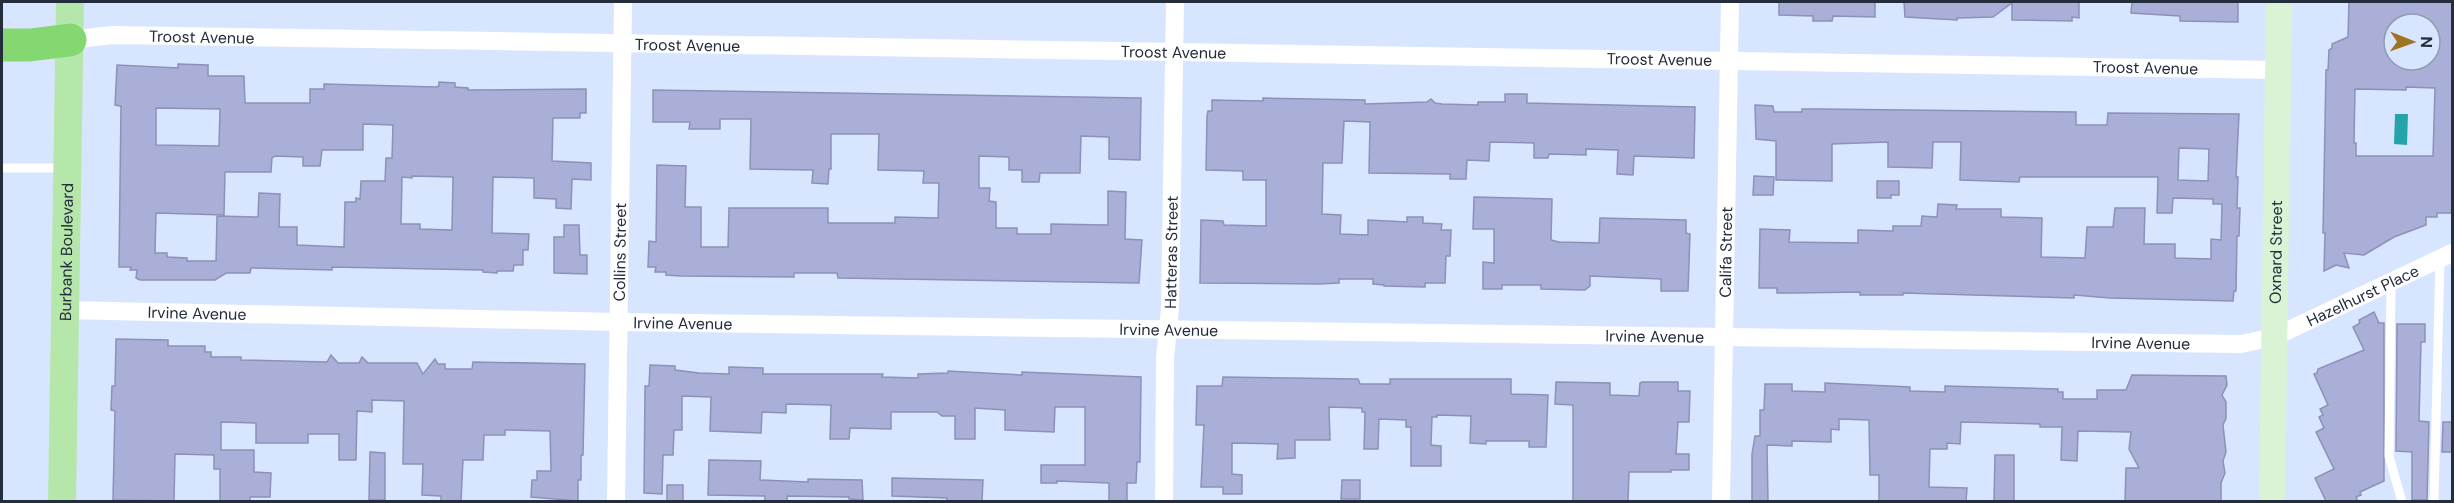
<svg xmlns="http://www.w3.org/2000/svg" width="2454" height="503" viewBox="0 0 2454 503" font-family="'DM Sans',sans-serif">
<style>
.water{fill:#23a4aa}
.building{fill:#aaafd8;stroke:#8c91b9;stroke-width:1.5;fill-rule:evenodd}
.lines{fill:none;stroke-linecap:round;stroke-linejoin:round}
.lane{stroke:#fff;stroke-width:9}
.street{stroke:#fff;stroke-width:18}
.secondary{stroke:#daf3d4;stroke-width:26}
.primary{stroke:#b6e7aa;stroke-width:28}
.highway{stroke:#85d771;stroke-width:33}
.labels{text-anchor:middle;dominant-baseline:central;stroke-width:5;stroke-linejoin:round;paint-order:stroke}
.street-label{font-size:16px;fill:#242d3c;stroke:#d7e6fe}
</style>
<rect width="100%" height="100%" fill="#d7e6fe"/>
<path class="water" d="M2395 114H2408L2407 145 2394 144Z"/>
<g class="building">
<path d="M1779 2H1875V17L1833 16 1832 21H1813V16L1779 15Z"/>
<path d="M1904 2H2079V18L2072 17V21L2012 20V3L1993 17 1957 18V20L1905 17Z"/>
<path d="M2132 2H2238V22L2180 21V16L2131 13Z"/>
<path d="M2349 2H2452V213H2437V217H2426V225L2394 237 2364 255 2344 253 2349 268 2336 265 2324 271 2325 233H2323L2326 70H2328L2329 50 2332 48V44L2348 37ZM2394 24H2430V60H2394ZM2406 87 2435 88 2433 156H2356V143H2354L2355 89 2406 90Z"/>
<path d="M178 64 208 65V76H244L245 103H310V89H324V84L436 87 439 86V82L455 83V87L468 88V90L586 89V113H580V118H553L552 161 591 163V180L572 179 571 209 556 208V199L534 198V178L493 177 492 233 529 234 528 250H523V265H514L513 271H497V273L483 272V270L332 267V270L251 268 250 273H226L215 280H140L136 278 137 270H130L131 267H119L121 106 115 105 117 65 178 68ZM156 108 220 109 219 146 156 145ZM363 124 393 125 392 158H386L385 181H361L360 199 356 198V202H345L344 247 297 245V227H279L280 194 259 193 258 217 217 216 216 261H187V258L167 257V253H155L156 213 224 215 225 172H271L272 158 275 156 303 157V166H320L322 150H363ZM412 176 453 177 452 230 420 229V224H401L402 177 412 178Z"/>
<path d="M653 90 1141 98 1140 160 1109 159V137L1081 136 1080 173H1040L1039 182H1022V170H1009V157L979 156V188H990L989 201 996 202V228H1017V234H1051V224L1108 225V191L1126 192 1125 239 1142 240 1139 283 838 278 837 273H794V277L681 276 666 275V272H655L656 267H648L649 241 656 242 657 165 686 166 685 207H701V247H728L729 208H828V223H895V217L938 218 939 183H923L924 171 878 170 879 134H831V169H829L828 184 812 183 813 170 750 169 751 119H720V129H689L690 122H653Z"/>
<path d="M1505 94H1527V103L1695 107 1694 158 1634 156 1633 175 1617 174 1618 150 1586 149V155L1549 154 1548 158H1534V143L1490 142 1489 161 1467 160 1466 179H1450V174L1369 173 1370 122 1344 121 1342 163H1323L1322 214 1341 215 1340 234 1368 235V220L1407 222V217H1423V223L1442 224 1441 230H1451L1450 256H1446L1445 283H1425V287L1384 286V285L1373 284V279H1339V283L1319 284 1200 283 1201 220 1223 221 1224 225 1266 226V180H1243V171L1206 170 1207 116 1208 111H1212V100L1263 101V98L1312 99 1365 100V104L1427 102 1431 99 1435 103 1442 104 1478 105V102H1505Z"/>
<path d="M1755 105 1773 106 1774 112H1802V109H1822L2076 112V125H2107L2108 113 2239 114 2236 177H2238L2237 208H2240L2239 236H2237L2236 291H2234L2233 301 2110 298 2074 295V298L1903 293V295H1860V292L1794 293H1777V288H1759L1760 229 1790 230 1789 242 1858 243V230L1893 231V226H1921L1922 216 1937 217 1938 204 1957 205 1956 209H2001V217L2042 218 2041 257 2085 258 2087 227H2113L2115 208H2145L2144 244H2175V258L2211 259V239L2221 240 2222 204H2213V199L2173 198 2172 213H2157L2158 177H2020L2019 182 1960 180 1961 142H1933L1932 168 1888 167V142L1832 144V181L1776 180V141L1756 139ZM2179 148 2209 149 2208 181 2178 180Z"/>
<path d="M1754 176 1774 177 1773 195H1753Z"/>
<path d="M1877 181H1899V195H1891V198H1877Z"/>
<path d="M1474 197 1552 199 1551 240 1559 242 1599 243 1600 218 1686 220V233L1690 234 1688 291H1661V279L1590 276V286L1585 290 1541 289V285H1502V289H1483V262L1494 263V229H1473Z"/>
<path d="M564 225H579L580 255H587V274L554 273V237H564Z"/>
<path d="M2374 312 2379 323H2384V481L2360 492 2361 495 2356 497 2358 501H2326L2315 478 2334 469 2316 432 2324 428 2319 417 2323 415 2320 409 2328 405 2314 374 2317 373 2318 369 2364 350 2353 327 2360 323 2359 320Z"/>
<path d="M2397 324H2425V342H2421L2419 421 2429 422 2427 500H2412V452L2396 451Z"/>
<path d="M116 339 168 340V346H205V352H211V357H241V360L327 362 331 355 338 363H359L362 357 368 363H417L423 374 435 359 438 364H445V369H472L473 362 585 364 583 455H581V480H578V501L531 497 532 480H537V471H551L550 431 505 430V435H484L483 460H463L461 501H441V496L422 495 423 464H403L404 401 372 400V412L357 411 356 460H339V434H308V443H256V423L221 422V450H254V472L271 473 270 497H250V501H220V469H214V455L175 454 174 501 113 500 115 411 111 410 112 386H115Z"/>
<path d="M650 365 675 366V370L699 373 729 374V367L763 368V374H883L882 377 918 378V374L948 373V371L1022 375V372L1141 377 1140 462H1137L1136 483H1127V501H1109V483L1057 481V483H1041V465H1085V407H1055L1054 432 1005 430V410L975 408V439H955V416H942L937 412H891V429L850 428 849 439H830L831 405 786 404V413L762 412 761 433 710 431 711 397 682 396V430H674L673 455H663L662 494 644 493 645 386H649Z"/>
<path d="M2132 375 2226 376 2227 385 2222 395 2226 402V418L2223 425 2226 452 2223 461 2225 473 2221 483V501H2125L2126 468H2139L2129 449 2131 432 2078 431 2077 461 2061 460 2062 427H2040V424L1961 422 1960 444 1947 443V449H1930L1929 487 1967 488 1966 501H1879V475H1870L1869 420 1839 419V430L1831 429V442L1792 441V446L1767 445 1768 501H1752V454L1755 436H1760V410H1764L1765 384H1792V391L1825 392V383L1910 387V391L1945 392V386L2058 389V392H2063V399H2097V390H2126Z"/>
<path d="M1223 377 1358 379 1360 384H1390V379H1511V394L1548 395 1546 447H1529V441H1486V444L1470 443 1471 416 1437 415V417H1432L1431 445 1441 446V466H1411V427H1406V420L1379 419 1378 449H1364L1365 412H1362V408L1329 407 1330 440H1295V458L1277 459 1278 444 1232 443V474L1242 475V494H1223V487H1201L1204 425H1196L1197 386H1222Z"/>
<path d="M1556 382 1610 383V395L1639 396 1640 383 1642 382H1678V391H1690L1689 422H1678L1676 454H1689V470H1671V472H1629L1628 501H1573V405L1555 404Z"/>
<path d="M2443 422H2452V452H2442Z"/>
<path d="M370 452 385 453V500H369Z"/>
<path d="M1995 455H2014V501H1994Z"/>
<path d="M709 460 761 461 760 480 808 482V479L862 480 863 500 849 499V497L787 496V501H765V496L708 495Z"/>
<path d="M892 478 983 480 982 501H947V498L892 496Z"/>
<path d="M1342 480H1360V499H1341Z"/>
<rect x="667" y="485" width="16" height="16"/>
</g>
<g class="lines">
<g class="lane">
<path d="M2 168H65"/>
<path d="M2391 282 2389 456 2402 502"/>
<path d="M2434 502 2440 258"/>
</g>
<g class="street">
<path id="s1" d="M70 40 112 35C834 49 1556 55 2278 70"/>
<path id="s2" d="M65 310 619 322 2241 344 2274 337 2452 253"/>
<path id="s3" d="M616 502 623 2"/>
<path id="s4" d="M1164 502 1165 358 1170 308 1175 2"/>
<path id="s5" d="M1721 502 1730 2"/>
</g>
<path class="secondary" id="s6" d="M2272 502 2279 2"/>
<path class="primary" id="s7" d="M62 502 70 2"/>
<path class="highway" d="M2 45H30L70 40"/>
</g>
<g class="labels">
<g class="street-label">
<text stroke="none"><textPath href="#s1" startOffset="132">Troost Avenue</textPath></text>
<text stroke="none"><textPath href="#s1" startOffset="618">Troost Avenue</textPath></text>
<text stroke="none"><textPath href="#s1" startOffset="1104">Troost Avenue</textPath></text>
<text stroke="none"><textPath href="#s1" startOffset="1590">Troost Avenue</textPath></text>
<text stroke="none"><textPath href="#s1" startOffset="2076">Troost Avenue</textPath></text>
<text stroke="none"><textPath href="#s7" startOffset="250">Burbank Boulevard</textPath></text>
<text stroke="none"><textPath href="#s5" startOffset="250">Califa Street</textPath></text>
<text stroke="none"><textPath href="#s6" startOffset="250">Oxnard Street</textPath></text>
<text stroke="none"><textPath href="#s3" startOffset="250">Collins Street</textPath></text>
<text stroke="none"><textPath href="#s4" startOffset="250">Hatteras Street</textPath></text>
<text stroke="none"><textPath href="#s2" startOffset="2308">Hazelhurst Place</textPath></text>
<text stroke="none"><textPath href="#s2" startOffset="132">Irvine Avenue</textPath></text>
<text stroke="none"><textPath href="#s2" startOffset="618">Irvine Avenue</textPath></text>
<text stroke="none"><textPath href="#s2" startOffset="1104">Irvine Avenue</textPath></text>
<text stroke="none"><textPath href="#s2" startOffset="1590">Irvine Avenue</textPath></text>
<text stroke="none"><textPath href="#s2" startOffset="2076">Irvine Avenue</textPath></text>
</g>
</g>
<rect width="2454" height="503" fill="none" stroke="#242d3c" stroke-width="6"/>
<g transform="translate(2412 42) rotate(91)"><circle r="28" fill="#d7e6fe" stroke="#8f9cb0" stroke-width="1.5"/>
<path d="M0-4.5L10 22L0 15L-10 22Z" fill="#9e7423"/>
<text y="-9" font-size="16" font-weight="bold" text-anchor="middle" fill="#242d3c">N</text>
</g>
</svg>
